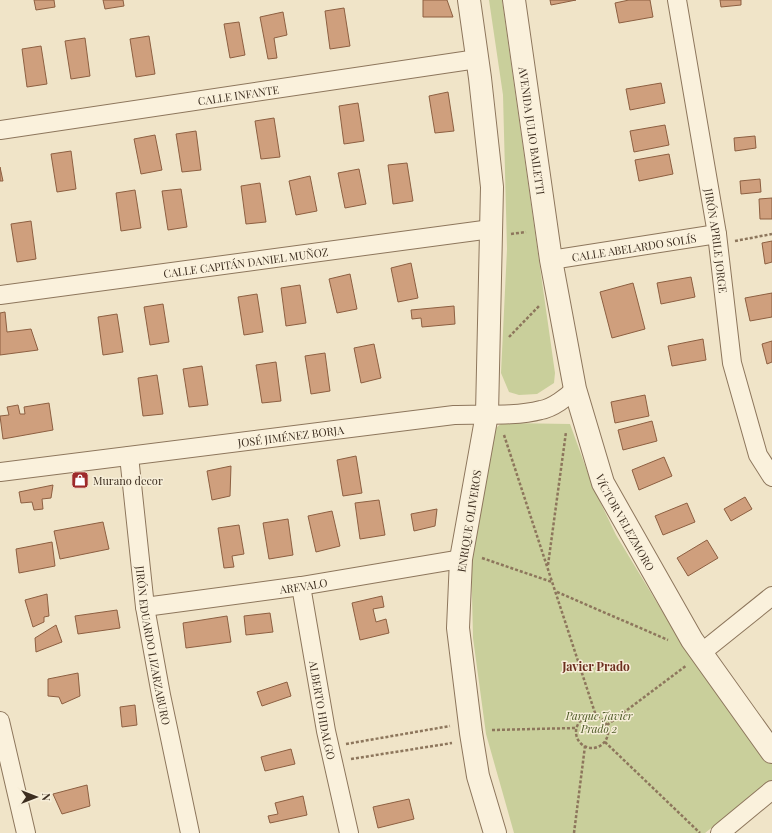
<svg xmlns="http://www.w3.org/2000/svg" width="772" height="833" viewBox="0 0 772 833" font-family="'Playfair Display',serif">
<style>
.green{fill:#c9cf9b}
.building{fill:#cf9f7d;stroke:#8d5f41}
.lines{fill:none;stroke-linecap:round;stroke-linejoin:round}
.minor-casing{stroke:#8d765c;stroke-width:20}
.tertiary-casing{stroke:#8d765c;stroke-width:24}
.path{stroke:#8d765c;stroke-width:2.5;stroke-dasharray:3 2;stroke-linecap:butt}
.minor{stroke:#faf1dc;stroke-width:18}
.tertiary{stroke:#faf1dc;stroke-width:22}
.labels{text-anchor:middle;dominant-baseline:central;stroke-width:3;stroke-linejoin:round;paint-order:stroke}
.street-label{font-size:11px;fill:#3d2e20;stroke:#f7eed8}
.poi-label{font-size:11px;fill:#3d2e20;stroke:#f7eed8;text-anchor:start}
.park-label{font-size:11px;font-style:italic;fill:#4d5a26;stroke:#f7eed8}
.neighbourhood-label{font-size:12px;font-weight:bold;fill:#6b2e1e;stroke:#f7eed8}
</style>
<rect width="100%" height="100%" fill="#f0e4c8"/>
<g class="green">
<path d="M489 0H502L555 373 554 383 537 394 519 395 509 392 501 373 507 249 503 95Z"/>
<path d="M502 423 570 424 593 487 616 535 682 644 772 763V780L705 833H514L486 734 473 638 471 553 492 431Z"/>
</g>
<g class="building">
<path d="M34 0H54L55 7 36 10Z"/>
<path d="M103 0H123L124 6 105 9Z"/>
<path d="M423 0H447L453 17H423Z"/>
<path d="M550 0H576L551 5Z"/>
<path d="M629 0H650L653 17 619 23 615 3Z"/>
<path d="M720 0H741V5L721 7Z"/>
<path d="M344 8 350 46 330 49 325 11Z"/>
<path d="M283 12 287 35 274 38 277 58 268 59 260 17Z"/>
<path d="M239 22 245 55 230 58 224 24Z"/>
<path d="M149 36 155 74 136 77 130 39Z"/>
<path d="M85 38 90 76 71 79 65 41Z"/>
<path d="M41 46 47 84 27 87 22 49Z"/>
<path d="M661 83 665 103 630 110 626 89Z"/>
<path d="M448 92 454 131 435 133 429 96Z"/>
<path d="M358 103 364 141 344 144 339 106Z"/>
<path d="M274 118 280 157 261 159 255 121Z"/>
<path d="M665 125 669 145 634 152 630 131Z"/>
<path d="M196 131 201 170 182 172 176 134Z"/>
<path d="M155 135 162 170 141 174 134 139Z"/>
<path d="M755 136 756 148 735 151 734 138Z"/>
<path d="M71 151 76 189 57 192 51 154Z"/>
<path d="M669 154 673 174 639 181 635 160Z"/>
<path d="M407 163 413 201 393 204 388 165Z"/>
<path d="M0 167 3 181H0Z"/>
<path d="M359 169 366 204 345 208 338 173Z"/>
<path d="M310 176 317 211 296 215 289 181Z"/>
<path d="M760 179 761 192 741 194 740 181Z"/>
<path d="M260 183 266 222 246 224 241 186Z"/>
<path d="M181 189 187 227 168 230 162 191Z"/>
<path d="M135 190 141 228 121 231 116 193Z"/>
<path d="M772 198V219H760L759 199Z"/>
<path d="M31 221 36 259 17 262 11 224Z"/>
<path d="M772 241V262L765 264 762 243Z"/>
<path d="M411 263 418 298 398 302 391 268Z"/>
<path d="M350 274 357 309 337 313 329 279Z"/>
<path d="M691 277 695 297 661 304 657 283Z"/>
<path d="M633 283 645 329 612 338 600 292Z"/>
<path d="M300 285 306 323 286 326 281 288Z"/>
<path d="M772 293V317L750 321 745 298Z"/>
<path d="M257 294 263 332 244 335 238 297Z"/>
<path d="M163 304 169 342 150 345 144 307Z"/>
<path d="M454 306 455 324 422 327 421 318 412 319 411 310Z"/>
<path d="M5 312 7 332 31 329 38 350 0 355V313Z"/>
<path d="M117 314 123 352 103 355 98 317Z"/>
<path d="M703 339 706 360 672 366 668 346Z"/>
<path d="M772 341V362L767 364 762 344Z"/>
<path d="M374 344 381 378 361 383 354 348Z"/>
<path d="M325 353 330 391 311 394 305 356Z"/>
<path d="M276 362 281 401 262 403 256 365Z"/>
<path d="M202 366 208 405 189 407 183 369Z"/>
<path d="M157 375 163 414 143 416 138 378Z"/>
<path d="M645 395 649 416 615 423 611 402Z"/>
<path d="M49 403 53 430 3 439 0 416 9 415 7 407 18 405 20 414H25L24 407Z"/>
<path d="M652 421 657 441 623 450 618 430Z"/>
<path d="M356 456 362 493 343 496 337 460Z"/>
<path d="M664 457 672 476 639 490 632 470Z"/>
<path d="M231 466 230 496 212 500 207 471Z"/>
<path d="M53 485 51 498 42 499 43 509 34 510 32 502 21 503 19 492Z"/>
<path d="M745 497 752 509 731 521 724 509Z"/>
<path d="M379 500 385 535 360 539 355 503Z"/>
<path d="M687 503 695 522 663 535 655 516Z"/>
<path d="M437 509 435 526 414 531 411 514Z"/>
<path d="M332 511 340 546 316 552 308 516Z"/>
<path d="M288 519 293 555 269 559 263 523Z"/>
<path d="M103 522 109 549 60 559 54 531Z"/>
<path d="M239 525 244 554 232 556 234 567 224 568 218 528Z"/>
<path d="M707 540 718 558 688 576 677 558Z"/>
<path d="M52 542 55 566 19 573 16 549Z"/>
<path d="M47 594 49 616 44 617V622L33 627 25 600Z"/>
<path d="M382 596 384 607 373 609 376 622 386 619 389 633 360 640 352 603Z"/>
<path d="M117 610 120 628 78 634 75 616Z"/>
<path d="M270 613 273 632 246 635 244 616Z"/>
<path d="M227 616 231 642 186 648 183 623Z"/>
<path d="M56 625 62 642 36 652 35 638Z"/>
<path d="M78 673 80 696 62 704 59 697 48 696V679Z"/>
<path d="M287 682 291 696 262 706 257 692Z"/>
<path d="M135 705 137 725 122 727 120 707Z"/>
<path d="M291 749 295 764 265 771 261 757Z"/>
<path d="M87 785 90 806 62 814 53 794Z"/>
<path d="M303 796 307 815 270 823 268 816 278 814 275 803Z"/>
<path d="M409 799 414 819 378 828 373 807Z"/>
</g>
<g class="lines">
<defs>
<g id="minor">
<path id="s1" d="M677 0 717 234 732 363 758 455 772 477"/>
<path id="s2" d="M0 130 477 59"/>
<path id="s3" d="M551 260 717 234"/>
<path id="s4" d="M0 295 491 229"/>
<path id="s5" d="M129 456 145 607 161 695 190 833"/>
<path id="s6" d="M0 472 454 415C481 414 514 417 541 410 553 408 567 397 575 389"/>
<path id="s7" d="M301 586 326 731 349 833"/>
<path id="s8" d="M145 607 301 586 461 559"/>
<path d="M701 653 772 596"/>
<path d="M0 721 26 833"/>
<path d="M720 833 772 790"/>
</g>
<g id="tertiary">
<path d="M469 0 480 78 492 187 487 414 461 559 458 628 471 733 478 776 495 833"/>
<path id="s9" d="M514 0 551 260 575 389 603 483 692 640 772 752"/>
</g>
</defs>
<use href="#minor" class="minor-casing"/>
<use href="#tertiary" class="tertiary-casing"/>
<g class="path">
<path d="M511 234 526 232"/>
<path d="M735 241 772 234"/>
<path d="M509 337 539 306"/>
<path d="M504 435 596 716"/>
<path d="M482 558 552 582"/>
<path d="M548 565 566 432"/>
<path d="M557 592 668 640"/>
<circle cx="592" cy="732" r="16"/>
<path d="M607 725 687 665"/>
<path d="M492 730 576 728"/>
<path d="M605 742 700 833"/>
<path d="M346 744 450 726"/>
<path d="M351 759 452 743"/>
<path d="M574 833 585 746"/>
</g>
<use href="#minor" class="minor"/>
<use href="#tertiary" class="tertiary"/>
</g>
<defs>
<symbol id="shop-square" viewBox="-11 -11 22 22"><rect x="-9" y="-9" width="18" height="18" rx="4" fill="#9e2a2b" stroke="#f7eed8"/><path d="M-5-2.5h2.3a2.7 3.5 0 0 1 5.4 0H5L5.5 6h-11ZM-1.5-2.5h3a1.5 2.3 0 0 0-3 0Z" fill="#fff"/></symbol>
</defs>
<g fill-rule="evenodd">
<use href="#shop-square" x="70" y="470" width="20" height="20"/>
</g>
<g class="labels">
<g class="street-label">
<text stroke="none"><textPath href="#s2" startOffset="241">CALLE INFANTE</textPath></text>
<text stroke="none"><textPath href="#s9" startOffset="132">AVENIDA JULIO BAILETTI</textPath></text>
<text stroke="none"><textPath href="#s1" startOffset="244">JIRÓN APRILE JORGE</textPath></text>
<text stroke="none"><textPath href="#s3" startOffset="84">CALLE ABELARDO SOLÍS</textPath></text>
<text stroke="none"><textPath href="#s4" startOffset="248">CALLE CAPITÁN DANIEL MUÑOZ</textPath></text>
<text stroke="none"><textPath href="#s6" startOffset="293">JOSÉ JIMÉNEZ BORJA</textPath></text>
<text transform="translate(469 521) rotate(-81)">ENRIQUE OLIVEROS</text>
<text stroke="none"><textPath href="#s9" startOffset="537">VÍCTOR VELEZMORO</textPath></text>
<text stroke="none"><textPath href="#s8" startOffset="160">AREVALO</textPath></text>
<text stroke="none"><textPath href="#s5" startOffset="191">JIRÓN EDUARDO LIZARZABURO</textPath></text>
<text stroke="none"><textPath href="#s7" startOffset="126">ALBERTO HIDALGO</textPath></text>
</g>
<g class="poi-label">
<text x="93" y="480">Murano decor</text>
</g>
<g class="park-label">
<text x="599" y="715">Parque Javier<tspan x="599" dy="13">Prado 2</tspan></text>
</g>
<g class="neighbourhood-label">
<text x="596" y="666">Javier Prado</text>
</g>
</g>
<g transform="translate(36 797) rotate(90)" stroke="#f7eed8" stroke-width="3" paint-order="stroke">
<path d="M0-3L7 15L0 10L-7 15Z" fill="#3d2e20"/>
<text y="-6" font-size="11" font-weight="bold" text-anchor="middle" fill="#3d2e20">N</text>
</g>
</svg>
